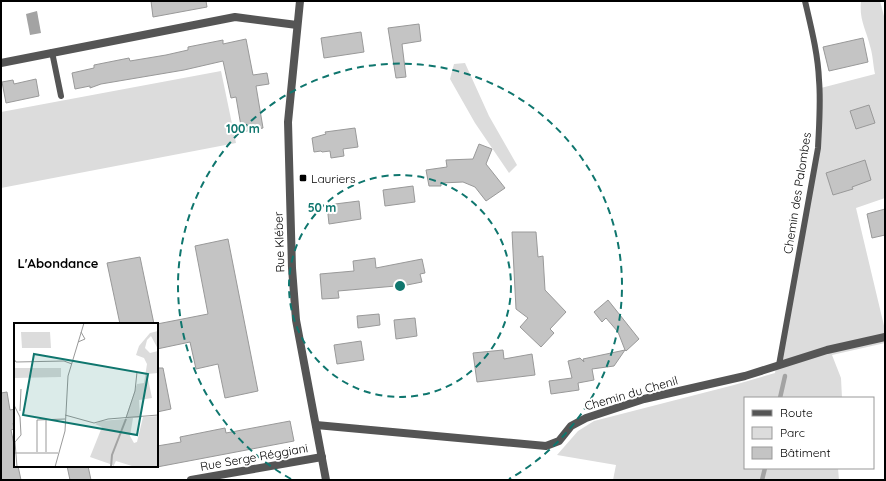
<svg xmlns="http://www.w3.org/2000/svg" width="886" height="481" viewBox="0 0 886 481" font-family="Quicksand,sans-serif">
<style>
.green{fill:#dcdcdc}
.water{fill:#a3a3a3}
.lines{fill:none;stroke-linecap:round;stroke-linejoin:round}
.stream{stroke:#a3a3a3;stroke-width:4.5}
.building{fill:#c4c4c4;stroke:#999}
.service{stroke:#555;stroke-width:6}
.minor{stroke:#555;stroke-width:8}
.ring{fill:none;stroke:#0f766e;stroke-width:2;stroke-dasharray:7 5}
.poi-dot{fill:#000;stroke:#fff;stroke-width:1.5}
.labels{text-anchor:middle;dominant-baseline:central;stroke-width:4;stroke-linejoin:round;paint-order:stroke}
.poi-label{font-size:12px;fill:#000;stroke:#fff;text-anchor:start}
.street-label{font-size:12px;fill:#000;stroke:#fff}
.neighbourhood-label{font-size:13px;font-weight:bold;fill:#000;stroke:#fff}
.inset-river{fill:none;stroke:#a3a3a3;stroke-width:2}
.inset-road{fill:none;stroke:#999;stroke-width:1}
.view{fill:#0f766e;fill-opacity:0.15;stroke:#0f766e;stroke-width:2}
.inset-edge{fill:none;stroke:#000;stroke-width:2}
.centre{fill:#0f766e;stroke:#fff;stroke-width:2}
.ring-label{font-size:12px;text-anchor:middle;font-weight:bold;fill:#0f766e;stroke:#fff;stroke-width:4;stroke-linejoin:round;paint-order:stroke}
</style>
<rect width="100%" height="100%" fill="#fff"/>
<g class="green">
<path d="M861 1H880L885 20V198L856 208 885 330V343L832 355 841 378 842 398H745V468H838L839 480H613L616 465 557 455 578 431 594 421 734 385 775 373 816 151 817 89 875 74C873 65 873 55 870 46 866 29 859 20 861 1Z"/>
<path d="M465 63 489 116 517 165 509 173 475 123 450 79 454 64Z"/>
<path d="M221 71 236 143 1 188V112Z"/>
</g>
<path class="water" d="M37 11 41 33 30 35 26 14Z"/>
<g class="lines">
<g class="stream">
<path d="M780 398 785 376"/>
<path d="M762 480 765 468"/>
</g>
</g>
<g class="building">
<path d="M151 1H206L207 7 153 17Z"/>
<path d="M419 24 421 41 402 44 406 77 396 78 388 28Z"/>
<path d="M361 32 364 52 324 58 321 38Z"/>
<path d="M863 38 868 62 829 71 823 47Z"/>
<path d="M246 39 253 75 267 73 269 84 256 86 263 128 242 132 236 97 231 98 223 61 184 70 101 84 90 88V86L75 89 72 73 94 68V65L129 58 130 61 166 55 188 50V47L223 40V44Z"/>
<path d="M36 79 39 96 6 103 2 82 13 80 14 84Z"/>
<path d="M869 105 875 123 856 129 850 111Z"/>
<path d="M355 128 358 147 343 149 344 156 331 158 330 151 322 152 321 151 314 152 312 138 326 134 325 132Z"/>
<path d="M479 144 492 149 486 164 505 188 486 201 475 187 463 182 441 183V186H429L426 170 447 167 446 160 473 159Z"/>
<path d="M865 160 871 180 852 187 853 189 833 195 826 173Z"/>
<path d="M413 186 415 202 385 206 383 190Z"/>
<path d="M359 201 361 219 329 224 327 205Z"/>
<path d="M885 209V235L872 238 867 214Z"/>
<path d="M512 232H536L538 257 543 256 545 290 566 312 550 329 554 333 541 347 520 327 528 318 516 309Z"/>
<path d="M228 239 258 391 225 398 218 364 196 369 190 342 157 349V324L208 314 195 246Z"/>
<path d="M140 257 154 324H120L107 263Z"/>
<path d="M375 258 376 268 422 259 425 273 420 274 422 282 397 287 396 286 338 291 339 298 322 299 320 274 354 271 353 261Z"/>
<path d="M608 300 639 339 626 351 625 350 614 366 592 369 594 380 578 383 579 390 551 394 549 381 572 378 568 361 580 358 584 362 583 359 625 350 618 332 606 318 602 322 594 312Z"/>
<path d="M379 314 380 325 358 328 357 316Z"/>
<path d="M415 318 417 336 396 339 394 320Z"/>
<path d="M361 341 364 360 337 364 334 345Z"/>
<path d="M503 350 504 359 532 354 535 375 477 382 473 353Z"/>
<path d="M157 368H163L171 409 157 412Z"/>
<path d="M7 392 10 410 15 409V422L13 423 14 429 11 430 15 449V466H18L21 480H1V393Z"/>
<path d="M290 421 294 441 157 467V446L181 442 180 437 225 428 226 433Z"/>
<path d="M67 466H88L91 480H70Z"/>
</g>
<g class="lines">
<g class="service">
<path d="M52 52 61 96"/>
<path d="M779 365 818 148C819 126 821 103 819 80 818 54 811 27 805 1"/>
</g>
<g class="minor">
<path d="M300 1 288 122 292 268 296 320 326 480"/>
<path d="M1 63 235 17 297 25"/>
<path d="M316 425 546 446 559 441 571 426 586 418 644 399 745 376 827 350 885 337"/>
<path d="M191 480 322 457"/>
</g>
</g>
<g class="ring">
<circle cx="400" cy="286" r="111"/>
<path d="M291 479A222 222 0 1 1 509 479"/>
</g>
<rect class="poi-dot" x="299" y="174" width="8" height="8" rx="2"/>
<g class="labels">
<g class="poi-label">
<text x="311" y="178">Lauriers</text>
</g>
<g class="street-label">
<text transform="translate(797 193) rotate(-81)">Chemin des Palombes</text>
<text transform="translate(279 242) rotate(-92)">Rue Kléber</text>
<text transform="translate(631 393) rotate(-16)">Chemin du Chenil</text>
<text transform="translate(254 457) rotate(-10)">Rue Serge Réggiani</text>
</g>
<g class="neighbourhood-label">
<text x="58" y="263">L'Abondance</text>
</g>
</g>
<g transform="translate(14 323)">
<rect width="144" height="144" fill="#fff"/>
<path d="M144 8V26L137 13 133 17 131 25 136 30 144 28V50L133 51 138 75 125 77 126 95H119L116 113 120 120 123 119 129 94 144 93V144H121L102 138 99 144V142L76 134 88 104 81 101 87 98 111 96 123 61 130 60 133 41 130 35 122 32 125 23 136 10ZM7 9H36L37 25H8ZM0 45H47V54L0 55Z" fill="#dcdcdc"/>
<path class="inset-river" d="M97 144 98 132 112 96"/>
<path class="inset-road" d="M64 19 71 16 67 9M0 36 2 39 50 38 58 41M0 82 6 94 7 112 1 119 3 144M6 88 7 66M51 92 80 100 94 96 144 92M112 95 121 68 123 49M32 97V129M23 129V97L51 96M0 130H44M41 144 51 108 54 53 70 0"/>
<path class="view" d="M20 31 134 51 123 112 9 92Z"/>
<rect width="144" height="144" class="inset-edge"/>
</g>
<circle cx="400" cy="286" r="6" class="centre"/>
<g class="ring-label">
<text x="243" y="133">100 m</text>
<text x="322" y="212">50 m</text>
</g>
<rect width="886" height="481" fill="none" stroke="#000000" stroke-width="4"/>
<rect x="744" y="397" width="130" height="72" fill="#ffffff" stroke="#999999"/>
<rect x="752" y="410" width="20" height="6" fill="#555555" stroke="#999999"/>
<text x="780" y="417" font-size="12" fill="#000000">Route</text>
<rect x="752" y="427" width="20" height="12" fill="#dcdcdc" stroke="#999999"/>
<text x="780" y="437" font-size="12" fill="#000000">Parc</text>
<rect x="752" y="447" width="20" height="12" fill="#c4c4c4" stroke="#999999"/>
<text x="780" y="457" font-size="12" fill="#000000">Bâtiment</text>
</svg>
